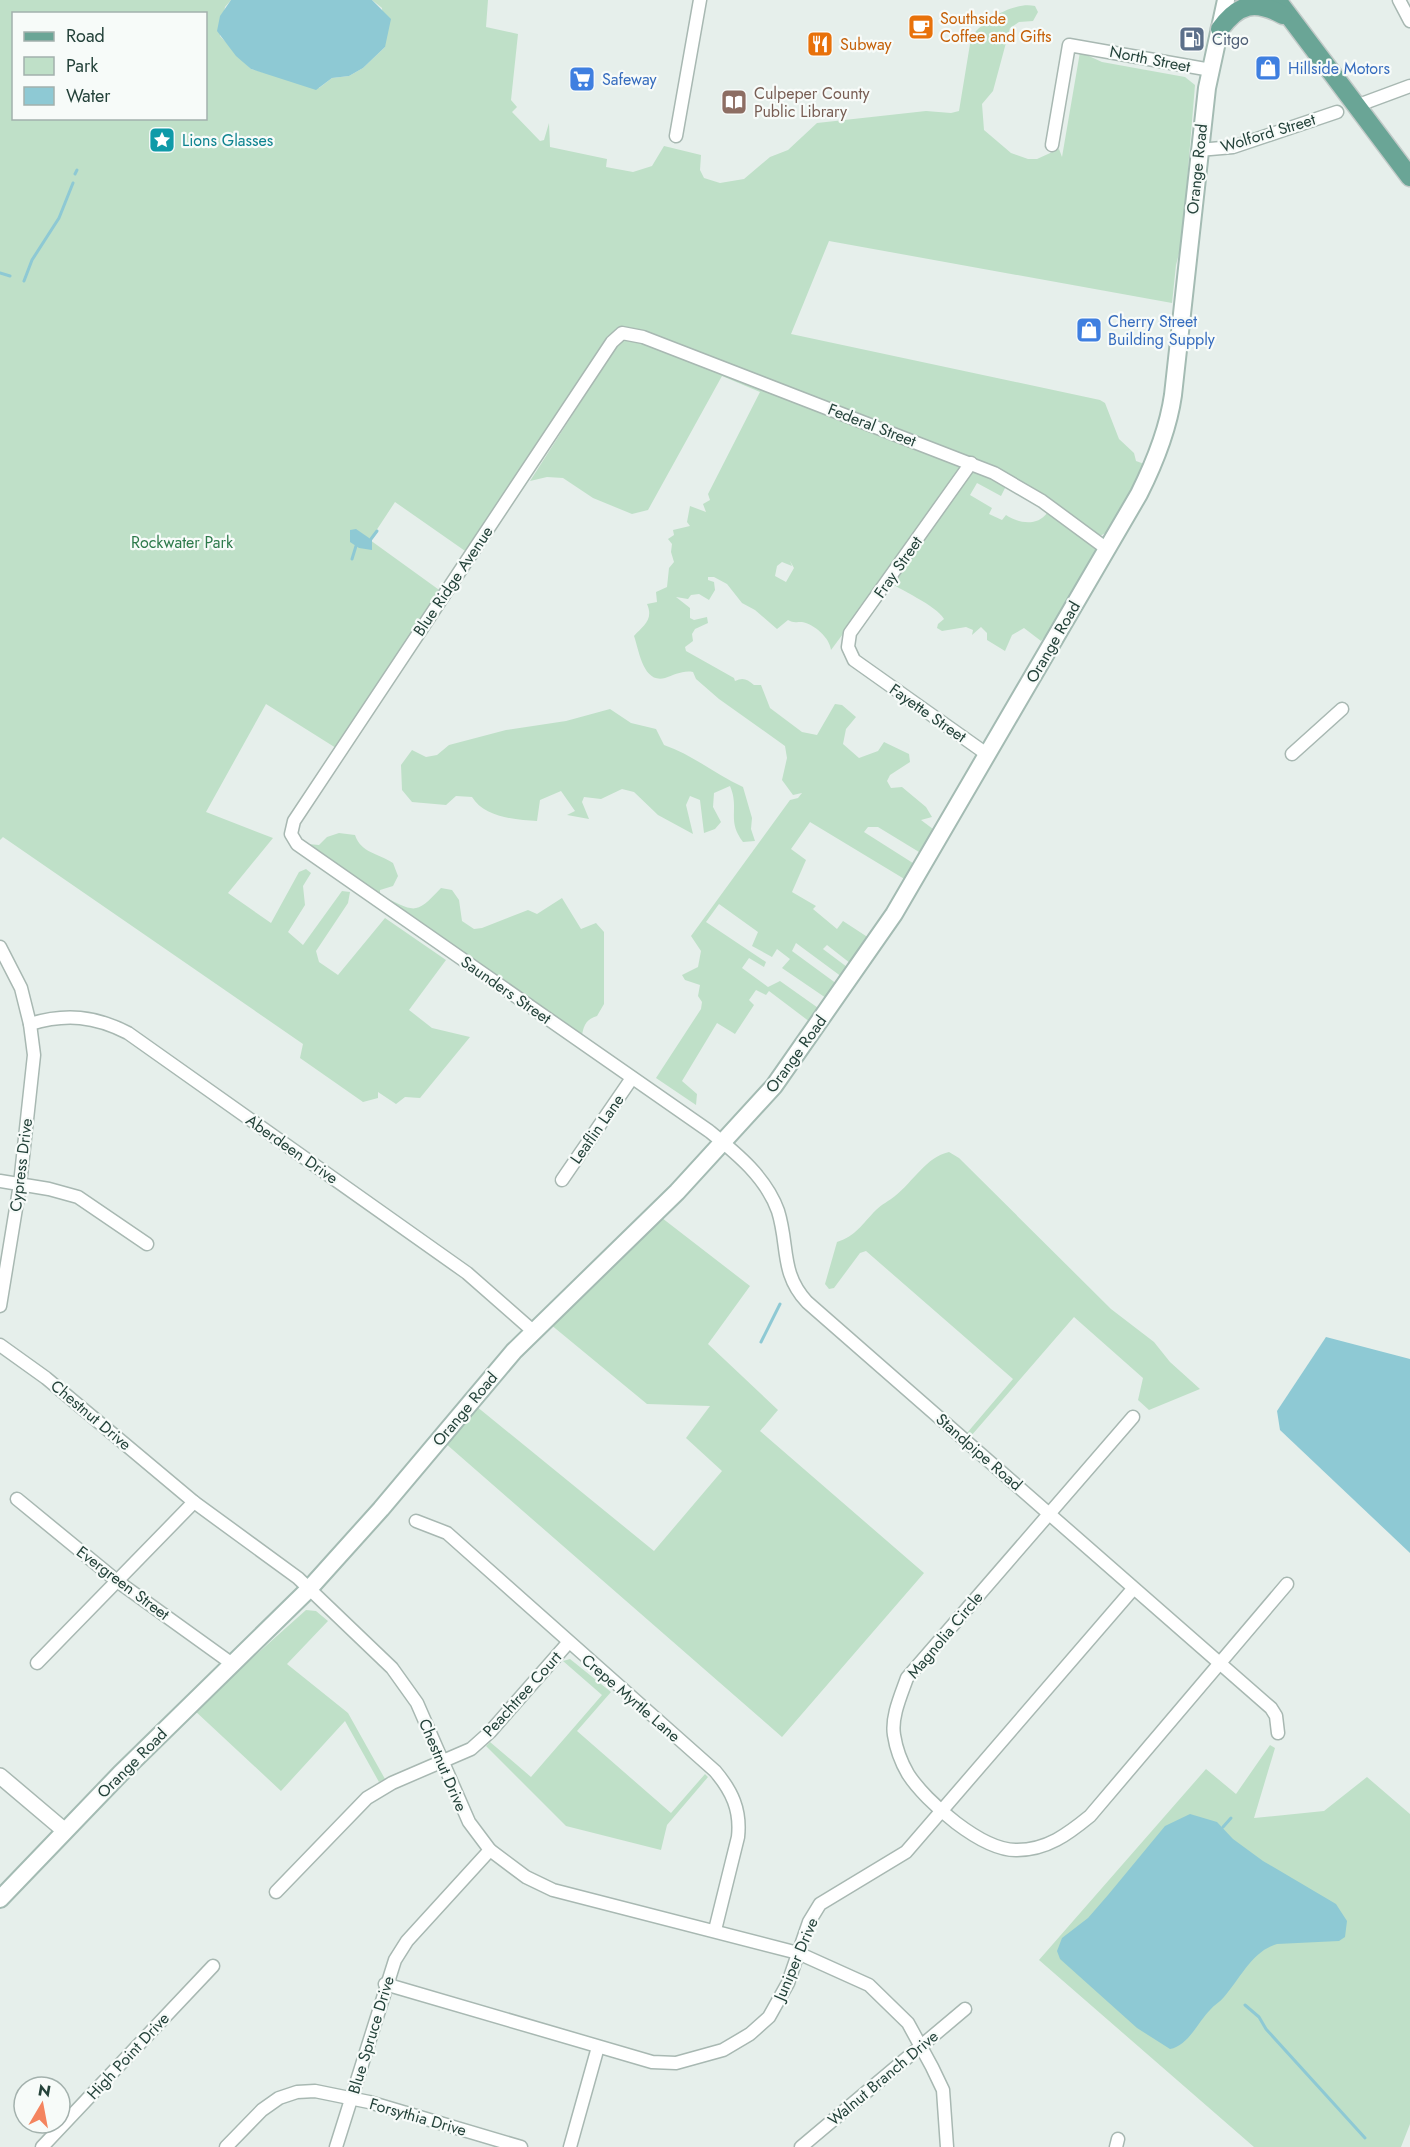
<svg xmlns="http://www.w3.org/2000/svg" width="1410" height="2147" viewBox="0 0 1410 2147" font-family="Jost,sans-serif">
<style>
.green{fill:#bfe0c8;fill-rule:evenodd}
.water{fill:#8ec9d4}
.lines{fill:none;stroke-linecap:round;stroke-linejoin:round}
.stream{stroke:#8ec9d4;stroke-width:3}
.minor-casing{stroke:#a8b8b2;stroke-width:15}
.tertiary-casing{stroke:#a8b8b2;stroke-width:18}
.secondary-casing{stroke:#a4bbb3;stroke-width:20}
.primary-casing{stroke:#c2cac8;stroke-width:21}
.minor{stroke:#fff;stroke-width:12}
.tertiary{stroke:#fff;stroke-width:15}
.secondary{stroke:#fff;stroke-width:16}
.primary{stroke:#6aa596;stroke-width:18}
.labels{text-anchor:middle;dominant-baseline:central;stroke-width:4.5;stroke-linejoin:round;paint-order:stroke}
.food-label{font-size:16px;fill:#c56008;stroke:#f7fbf9;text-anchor:start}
.service-label{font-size:16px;fill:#4e5e75;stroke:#f7fbf9;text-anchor:start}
.street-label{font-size:16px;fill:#24423a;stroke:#f7fbf9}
.shop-label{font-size:16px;fill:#366cbe;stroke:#f7fbf9;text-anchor:start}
.education-label{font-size:16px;fill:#785e54;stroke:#f7fbf9;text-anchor:start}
.culture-label{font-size:16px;fill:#0d838f;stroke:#f7fbf9;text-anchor:start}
.park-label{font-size:16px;fill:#2d7a4b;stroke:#f7fbf9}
</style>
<rect width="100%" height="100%" fill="#e6efeb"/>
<g class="green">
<path d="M0 0H231L225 7 220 36 251 69 319 88 332 78 349 76 363 68 385 47 382 8 372 0H488L486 27 518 34 511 100 517 107 512 112 540 141 544 140 549 123 550 147 607 159 606 167 633 172 652 166 664 146 701 155 700 170 704 178 720 183 744 179 770 157 788 150 817 123 926 111 951 113 959 111 971 38C981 21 1014 1 1035 6L1038 12 1033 21 1019 22 1010 28 993 91 982 104 984 130 1011 153 1028 159H1037L1059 149 1062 157 1080 52 1102 62 1185 77 1195 85 1182 242 1176 265 1172 303 829 241 791 334 1100 400 1105 403 1119 439 1134 453 1136 461 1147 465 1109 531 1100 536 1022 482 992 466 623 328 468 553 395 502 370 540 442 592 336 748 266 704 206 812 273 838 228 893 271 923 299 872 306 869 311 873 303 886 305 905 288 932 303 945 342 891 350 892 348 903 316 951 319 962 338 975 385 918 446 960 409 1010 432 1028 470 1037 420 1098 405 1097 396 1104 378 1092V1098L363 1102 300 1058 303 1044 3 837 0 840ZM14 14H206V118H14Z"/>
<path d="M631 337 1007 484 1001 496 977 483 970 495 992 508 989 514 1002 520 1006 515C1018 523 1037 527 1047 513L1100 549 1056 623 1041 641 1024 628 1012 635 1005 651 987 640V633L981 627 972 635 973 630 966 627 942 631 937 628 938 624 944 619C936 605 900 590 884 579L831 650C830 638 814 624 802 622 795 622 793 623 788 620L777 629 755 610 742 603 727 584 714 577H708V580L714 582 715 590 709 600 699 594 691 595 688 599 676 597 690 608V618L694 620 707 617 708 623 695 629 692 634 693 641 685 647 686 651 734 678 735 681C743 677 747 679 754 685H761L770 708 802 732 817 735 835 704 842 705 856 717 846 729 843 744 859 758 878 751 884 742 909 754 910 762 890 775 887 781 891 788 902 787 926 807 932 817 921 820 933 829 919 852 878 827H868L864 832 916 865 906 880 810 822 791 849 806 860 792 892 816 906 813 909 837 929 843 921 869 938 850 963 827 945 823 949 847 967 842 977 796 943 792 951 837 984 826 998 782 968 790 959 777 949 772 957 752 946 758 932 719 904 706 922 766 962 764 967 749 958 742 968 768 987 780 981 821 1010 810 1022 769 991 766 995 756 990 749 1000 754 1005 735 1034 717 1023 682 1081 697 1094 696 1105 656 1078 701 1009 702 1002 698 996 700 985 685 980 682 975 698 967 701 951 691 936 790 800 798 798 802 793 793 795 782 780 787 758 785 746 719 699 696 679 693 672C683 670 674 675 665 678 643 684 639 650 634 636 643 626 654 620 647 604L657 602 656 592 667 587 669 568 674 562 671 552 672 544 668 539 674 535 673 530 690 526 687 522 690 506 706 512 703 504 710 500 708 494 760 392 722 376 648 510 632 514 593 498 563 478 547 477 530 481 621 339ZM790 561 794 568 786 582 775 576 777 566 782 562 792 566Z"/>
<path d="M610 709 631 723 656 729 664 745C693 755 715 774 743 787L752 818 751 829 755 841 743 842C726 820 740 809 730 786L714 793 713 807 721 822 715 829 704 833 700 800 690 796 686 805 693 834 658 815 634 792 622 789 601 799 584 797 582 802 589 819 567 815 575 811 561 791 540 800 537 821C516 820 484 817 472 797L456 796 446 805 412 802 402 790 401 765 412 750 426 757 437 755 449 745 506 730 566 721Z"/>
<path d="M339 833 355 835C361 853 378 853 393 863L398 876 393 886 380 890V895C415 911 414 917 441 888L452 890 459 900 462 921 474 929 482 928 528 910 537 914 562 898 581 929 596 923 604 932V1004L597 1016C587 1019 584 1024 582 1035L315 852 308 844 319 845 327 837Z"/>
<path d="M949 1152 959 1158 1111 1309 1154 1342 1170 1362 1200 1389 1149 1410 1138 1400 1143 1378 1074 1317 971 1436 967 1433 1013 1379 866 1251 860 1253 834 1288 829 1289 825 1284 837 1242C856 1236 862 1224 876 1210 882 1204 889 1201 895 1196 913 1182 926 1157 949 1152Z"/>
<path d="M662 1218 750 1286 708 1344 778 1410 760 1431 924 1573 782 1737 445 1443 476 1406 654 1551 722 1471 686 1438 710 1406 647 1404 550 1324Z"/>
<path d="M306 1610 316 1611 328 1621 287 1664 348 1713 385 1779 379 1782 345 1721 281 1791 194 1710Z"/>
<path d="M570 1659 611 1692 577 1731 671 1813 705 1774 708 1777 667 1825 661 1850 566 1826 486 1746 490 1742 531 1777 602 1695 563 1661Z"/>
<path d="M1270 1745 1275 1748 1254 1818 1324 1811 1367 1777 1410 1814V2124L1401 2147H1254L1039 1960 1206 1769 1236 1794Z"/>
</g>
<g class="water">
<path d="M231 0H372L391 19 385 47 363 68 349 76 332 78 316 90 251 69 236 56 217 31 220 16Z"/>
<path d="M356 529 372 540V550L359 548 350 542V530Z"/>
<path d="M1326 1337 1410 1359V1553L1280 1430 1277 1411Z"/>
<path d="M1190 1814 1217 1822 1233 1839 1263 1861 1336 1904 1347 1921 1345 1937 1339 1941 1277 1944C1252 1951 1240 1979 1224 1997 1220 2002 1214 2005 1210 2010 1198 2022 1188 2046 1170 2049L1137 2028 1060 1959 1057 1951 1062 1938 1088 1918 1108 1895 1165 1826Z"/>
</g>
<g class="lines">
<g class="stream">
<path d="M75 174 77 170"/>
<path d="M0 273 10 276"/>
<path d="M24 281 32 260 59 218 73 183"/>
<path d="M371 539 377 531"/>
<path d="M352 559 356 546"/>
<path d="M761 1342 780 1304"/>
<path d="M1223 1827 1231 1818"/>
<path d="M1245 2005 1259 2017 1266 2029 1365 2138"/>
</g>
<defs>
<g id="minor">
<path d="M1399 0 1410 21"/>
<path d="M1356 106 1410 86"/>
<path d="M676 136 700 0"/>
<path d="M1052 145 1069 45 1211 70"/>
<path d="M1199 150 1233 147 1337 112"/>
<path d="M971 463 850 633 848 647 854 660 988 755"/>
<path d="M1107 549 1042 501 994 473 643 337 622 333 612 342 294 821 291 834 297 844 709 1131C736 1153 766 1177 778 1211 789 1246 780 1273 807 1302L1271 1708 1276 1716 1278 1733"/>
<path d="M1292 754 1342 709"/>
<path d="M0 947 21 988 30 1024 34 1055 20 1184 0 1306"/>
<path d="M30 1024C66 1013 95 1016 128 1033L467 1273 533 1331"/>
<path d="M562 1180 632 1078"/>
<path d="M0 1181 49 1189 78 1197 147 1244"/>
<path d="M0 1345 46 1378 194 1502 298 1578 392 1668 417 1703 469 1822 490 1850 526 1877 553 1890 798 1953 869 1985 908 2023 932 2067 943 2090 947 2147"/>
<path d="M1133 1417 907 1678C901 1695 891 1717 894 1735 896 1748 901 1762 908 1774 926 1802 982 1851 1017 1850 1047 1850 1068 1834 1090 1816L1287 1584"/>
<path d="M17 1499 117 1581 231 1663"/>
<path d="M416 1521 447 1533 715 1771C732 1791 741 1810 738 1837L715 1930"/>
<path d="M37 1663 194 1502"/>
<path d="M276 1892 367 1798 392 1783 471 1749 490 1732 568 1643"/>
<path d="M385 1984 652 2062 676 2063 723 2050 750 2034 769 2017 788 1983 809 1922 820 1904 906 1852 1133 1589"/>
<path d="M42 2147 213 1966"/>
<path d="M226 2147 262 2110 279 2098 297 2092 315 2091 369 2102 521 2147"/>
<path d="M336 2147 395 1960 407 1941 490 1850"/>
<path d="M570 2147 598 2047"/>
<path d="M801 2147 965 2009"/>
<path d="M1116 2147 1118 2139"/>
</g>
<path id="tertiary" d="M0 1776 65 1831"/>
<path id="secondary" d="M0 1899 120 1774 309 1589 381 1509 514 1351 677 1192 774 1086 894 914 1139 494C1155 462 1168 430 1173 395L1207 88 1226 0"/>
<g id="primary">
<path d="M1277 0 1410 177"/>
<path d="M1220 29C1239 3 1255 0 1283 15"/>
</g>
</defs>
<use href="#minor" class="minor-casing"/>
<use href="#tertiary" class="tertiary-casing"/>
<use href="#secondary" class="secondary-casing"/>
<use href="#primary" class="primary-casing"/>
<use href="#minor" class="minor"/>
<use href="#tertiary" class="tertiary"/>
<use href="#secondary" class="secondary"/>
<use href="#primary" class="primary"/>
</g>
<defs>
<symbol id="cafe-square" viewBox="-11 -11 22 22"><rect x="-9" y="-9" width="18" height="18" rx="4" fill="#e8710a" stroke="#f7fbf9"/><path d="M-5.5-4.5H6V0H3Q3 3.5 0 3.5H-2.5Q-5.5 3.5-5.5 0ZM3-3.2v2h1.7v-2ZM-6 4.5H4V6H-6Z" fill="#fff"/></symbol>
<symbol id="fuel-square" viewBox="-11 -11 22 22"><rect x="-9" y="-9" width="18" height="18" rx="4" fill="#5c6f8a" stroke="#f7fbf9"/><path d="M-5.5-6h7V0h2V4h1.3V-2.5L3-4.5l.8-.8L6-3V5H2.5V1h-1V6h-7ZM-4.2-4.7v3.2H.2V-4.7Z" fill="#fff"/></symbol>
<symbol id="restaurant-square" viewBox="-11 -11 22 22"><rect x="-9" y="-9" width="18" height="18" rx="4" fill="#e8710a" stroke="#f7fbf9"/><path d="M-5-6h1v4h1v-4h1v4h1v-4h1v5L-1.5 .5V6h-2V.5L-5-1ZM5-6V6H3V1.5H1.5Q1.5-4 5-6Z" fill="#fff"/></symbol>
<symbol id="shop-square" viewBox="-11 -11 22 22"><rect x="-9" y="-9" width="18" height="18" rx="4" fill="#3f7fe0" stroke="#f7fbf9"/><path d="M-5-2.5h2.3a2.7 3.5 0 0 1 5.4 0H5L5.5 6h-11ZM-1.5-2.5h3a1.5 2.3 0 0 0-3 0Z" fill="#fff"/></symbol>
<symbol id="supermarket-square" viewBox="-11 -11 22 22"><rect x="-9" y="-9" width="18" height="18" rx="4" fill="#3f7fe0" stroke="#f7fbf9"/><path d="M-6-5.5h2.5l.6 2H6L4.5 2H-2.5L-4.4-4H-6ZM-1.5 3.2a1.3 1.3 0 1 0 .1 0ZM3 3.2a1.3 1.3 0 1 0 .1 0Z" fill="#fff"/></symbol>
<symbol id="library-square" viewBox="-11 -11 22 22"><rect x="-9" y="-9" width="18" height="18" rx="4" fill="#8d6e63" stroke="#f7fbf9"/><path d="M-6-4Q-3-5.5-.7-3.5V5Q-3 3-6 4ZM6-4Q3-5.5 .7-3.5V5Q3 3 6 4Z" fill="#fff"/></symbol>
<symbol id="sight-square" viewBox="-11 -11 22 22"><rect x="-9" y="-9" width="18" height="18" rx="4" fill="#0f9aa8" stroke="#f7fbf9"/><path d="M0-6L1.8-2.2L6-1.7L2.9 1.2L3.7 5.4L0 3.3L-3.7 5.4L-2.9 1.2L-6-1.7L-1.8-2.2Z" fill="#fff"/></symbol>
</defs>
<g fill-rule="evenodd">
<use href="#cafe-square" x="906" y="12" width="30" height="30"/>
<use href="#fuel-square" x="1177" y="24" width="30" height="30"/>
<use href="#restaurant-square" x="805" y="29" width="30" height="30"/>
<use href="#shop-square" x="1253" y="53" width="30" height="30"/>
<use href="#supermarket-square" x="567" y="64" width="30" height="30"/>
<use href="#library-square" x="719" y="87" width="30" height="30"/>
<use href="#sight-square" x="147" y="125" width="30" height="30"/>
<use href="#shop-square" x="1074" y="315" width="30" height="30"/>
</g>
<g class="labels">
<g class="food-label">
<text x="940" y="18">Southside<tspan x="940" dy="18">Coffee and Gifts</tspan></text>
<text x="840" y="44">Subway</text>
</g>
<g class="service-label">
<text x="1212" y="39">Citgo</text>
</g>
<g class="street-label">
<text transform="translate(1150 59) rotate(11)">North Street</text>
<text transform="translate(1268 133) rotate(-17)">Wolford Street</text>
<text transform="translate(1197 169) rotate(-84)">Orange Road</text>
<text transform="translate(872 425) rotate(21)">Federal Street</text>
<text transform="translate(898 567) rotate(-55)">Fray Street</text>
<text transform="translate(453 581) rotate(-56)">Blue Ridge Avenue</text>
<text transform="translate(1053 642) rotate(-60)">Orange Road</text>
<text transform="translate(928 713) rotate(35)">Fayette Street</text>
<text transform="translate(506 990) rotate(35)">Saunders Street</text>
<text transform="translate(796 1054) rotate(-54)">Orange Road</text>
<text transform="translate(597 1129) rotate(-55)">Leaflin Lane</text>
<text transform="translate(292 1149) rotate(35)">Aberdeen Drive</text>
<text transform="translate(21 1165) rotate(-83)">Cypress Drive</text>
<text transform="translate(465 1409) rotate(-50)">Orange Road</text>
<text transform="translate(91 1415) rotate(40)">Chestnut Drive</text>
<text transform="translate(979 1452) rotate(41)">Standpipe Road</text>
<text transform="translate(123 1583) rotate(37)">Evergreen Street</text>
<text transform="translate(945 1635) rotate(-50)">Magnolia Circle</text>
<text transform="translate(522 1694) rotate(-48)">Peachtree Court</text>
<text transform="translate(631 1698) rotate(41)">Crepe Myrtle Lane</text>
<text transform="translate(132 1763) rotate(-45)">Orange Road</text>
<text transform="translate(443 1765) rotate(67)">Chestnut Drive</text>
<text transform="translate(796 1959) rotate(-67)">Juniper Drive</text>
<text transform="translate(371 2035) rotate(-73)">Blue Spruce Drive</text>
<text transform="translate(128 2056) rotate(-47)">High Point Drive</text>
<text transform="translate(883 2078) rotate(-40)">Walnut Branch Drive</text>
<text transform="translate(418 2117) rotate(16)">Forsythia Drive</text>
</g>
<g class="shop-label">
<text x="1288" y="68">Hillside Motors</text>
<text x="602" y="79">Safeway</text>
<text x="1108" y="321">Cherry Street<tspan x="1108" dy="18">Building Supply</tspan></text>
</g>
<g class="education-label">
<text x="754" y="93">Culpeper County<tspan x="754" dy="18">Public Library</tspan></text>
</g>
<g class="culture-label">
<text x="182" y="140">Lions Glasses</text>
</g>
<g class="park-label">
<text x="182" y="542">Rockwater Park</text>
</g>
</g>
<rect x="12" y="12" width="195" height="108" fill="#f7fbf9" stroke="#a3b1ad" stroke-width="1.5"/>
<rect x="24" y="32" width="30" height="9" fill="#6aa596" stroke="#a3b1ad" stroke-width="1.5"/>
<text x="66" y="42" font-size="18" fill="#24423a">Road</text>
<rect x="24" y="57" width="30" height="18" fill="#bfe0c8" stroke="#a3b1ad" stroke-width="1.5"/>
<text x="66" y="72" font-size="18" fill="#24423a">Park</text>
<rect x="24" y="87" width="30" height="18" fill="#8ec9d4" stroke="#a3b1ad" stroke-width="1.5"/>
<text x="66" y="102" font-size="18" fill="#24423a">Water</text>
<g transform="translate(42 2105) rotate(10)"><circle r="28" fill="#f7fbf9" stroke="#a3b1ad" stroke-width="1.5"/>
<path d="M0-4.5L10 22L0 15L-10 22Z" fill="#f4845f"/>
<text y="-9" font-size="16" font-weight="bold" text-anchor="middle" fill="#24423a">N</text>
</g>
</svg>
